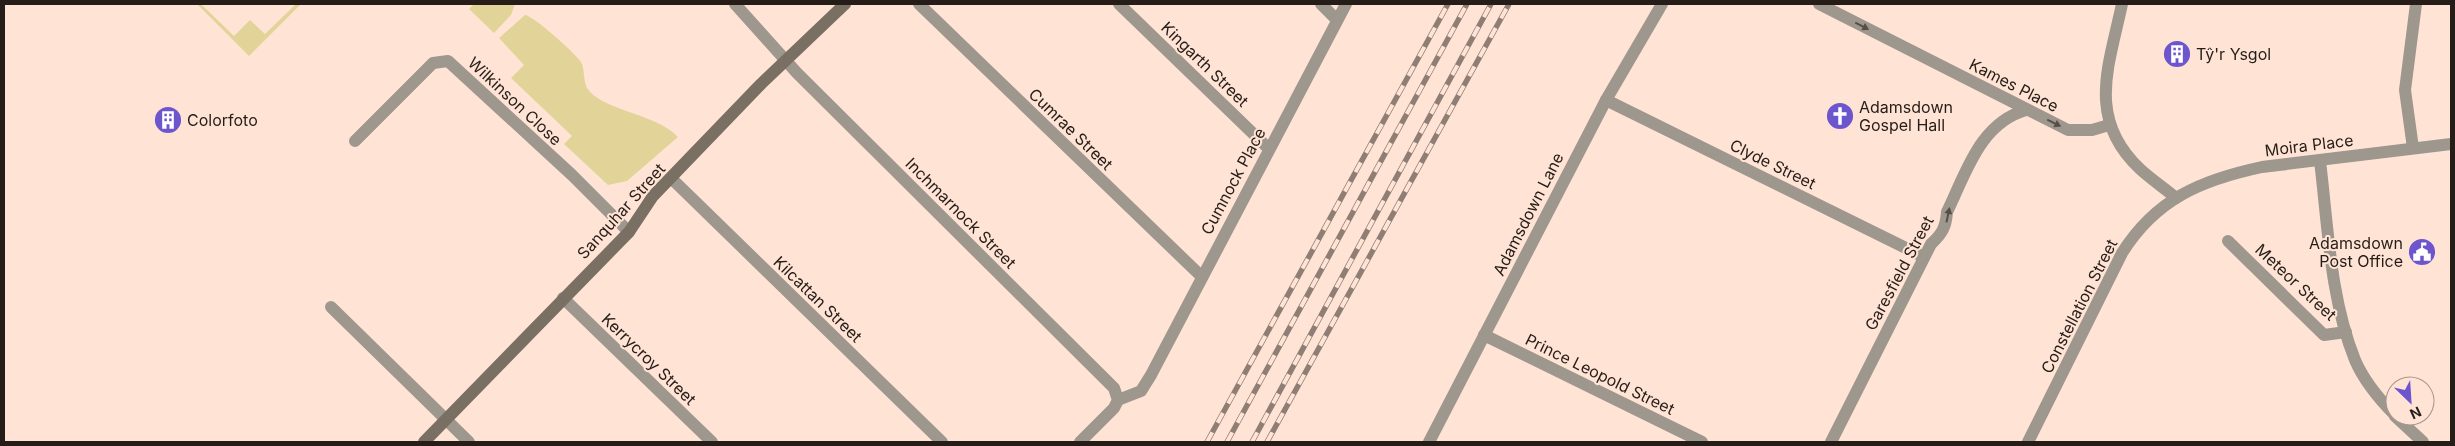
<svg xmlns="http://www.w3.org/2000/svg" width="2455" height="446" viewBox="0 0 2455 446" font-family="Inter,sans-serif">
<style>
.green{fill:#e2d498}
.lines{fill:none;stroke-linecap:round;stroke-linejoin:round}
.street{stroke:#9e978e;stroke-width:12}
.secondary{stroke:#7a6f63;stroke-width:12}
.rail-casing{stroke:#907e75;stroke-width:5.5}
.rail{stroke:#ffe4d6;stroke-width:4;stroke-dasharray:11;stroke-linecap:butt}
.oneway{fill:#564e47}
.labels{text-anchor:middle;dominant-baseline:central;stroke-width:4;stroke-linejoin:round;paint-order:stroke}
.poi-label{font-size:16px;fill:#261d18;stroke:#ffe4d6;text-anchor:start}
.street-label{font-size:16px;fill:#261d18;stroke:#ffe4d6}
</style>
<rect width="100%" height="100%" fill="#ffe4d6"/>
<g class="green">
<path d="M197 4H201L234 36 250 20 265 34 296 4H301L249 56Z"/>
<path d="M474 4H515L511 15 494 33 469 9Z"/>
<path d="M525 15C534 16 575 53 581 62 585 69 583 80 587 88 602 111 656 113 678 137L627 181 608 185 564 144 572 136 511 78 524 65 499 38Z"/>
</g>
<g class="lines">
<g class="street">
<path d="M735 4 797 73 1114 388 1118 400 1114 408 1080 442"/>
<path d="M919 4 1201 276"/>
<path d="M1119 4 1268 148"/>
<path d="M1321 4 1337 20"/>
<path d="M1819 4 2068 130H2092L2109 125"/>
<path d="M2122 4C2109 66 2086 118 2140 169 2151 179 2164 188 2176 198"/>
<path d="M1606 100 1924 257"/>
<path d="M355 141 433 63 448 61 572 175 629 232"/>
<path d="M2413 148 2405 90 2416 4"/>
<path d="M2320 161C2328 226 2330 298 2355 360 2364 381 2379 399 2395 415"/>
<path d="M671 178 942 442"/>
<path d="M2228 241 2324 335 2346 332"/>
<path d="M563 298 712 442"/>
<path d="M331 307 469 442"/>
<path d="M1484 335 1702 442"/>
<path d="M1118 400 1141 391 1151 375 1346 4"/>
<path d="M2395 416 2423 442"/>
<path d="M1429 442 1606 100 1662 4"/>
<path d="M1831 442 1931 244C1942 234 1946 227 1947 212 1966 173 1980 123 2026 110"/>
<path d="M2028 442 2122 253C2156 199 2201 180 2262 167L2451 144"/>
</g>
<path class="secondary" d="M424 442 629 232 653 196 761 84 845 4"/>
<defs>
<g id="rail">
<path d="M1207 442 1448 4"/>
<path d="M1227 442 1467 4"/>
<path d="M1252 442 1491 4"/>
<path d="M1267 442 1509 4"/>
</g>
</defs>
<use href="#rail" class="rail-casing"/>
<use href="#rail" class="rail"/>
</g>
<defs><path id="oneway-solid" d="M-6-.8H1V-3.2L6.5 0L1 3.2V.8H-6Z" transform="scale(1.25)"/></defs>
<g class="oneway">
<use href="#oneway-solid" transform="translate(1862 26) rotate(27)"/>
<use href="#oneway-solid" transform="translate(2054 123) rotate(26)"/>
<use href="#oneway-solid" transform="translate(1948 215) rotate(-78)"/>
</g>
<defs>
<symbol id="building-disc" viewBox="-11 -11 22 22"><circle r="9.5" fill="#6d55ce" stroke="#ffe4d6"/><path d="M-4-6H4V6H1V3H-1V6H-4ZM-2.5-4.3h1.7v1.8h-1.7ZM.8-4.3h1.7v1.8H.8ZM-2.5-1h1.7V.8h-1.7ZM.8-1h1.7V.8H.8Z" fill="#fff"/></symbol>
<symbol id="church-disc" viewBox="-11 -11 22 22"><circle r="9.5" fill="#6d55ce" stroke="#ffe4d6"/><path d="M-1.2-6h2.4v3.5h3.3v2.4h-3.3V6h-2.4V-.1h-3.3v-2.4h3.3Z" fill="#fff"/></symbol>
<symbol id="civic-disc" viewBox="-11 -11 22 22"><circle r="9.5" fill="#6d55ce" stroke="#ffe4d6"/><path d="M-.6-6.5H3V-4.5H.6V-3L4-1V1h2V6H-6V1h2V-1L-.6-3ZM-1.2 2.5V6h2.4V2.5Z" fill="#fff"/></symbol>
</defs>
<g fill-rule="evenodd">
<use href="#building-disc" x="2161" y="38" width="32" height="32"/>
<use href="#church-disc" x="1824" y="100" width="32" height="32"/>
<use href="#building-disc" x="152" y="104" width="32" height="32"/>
<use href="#civic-disc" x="2406" y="236" width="32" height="32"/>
</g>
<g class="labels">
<g class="poi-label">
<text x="2196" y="54">Tŷ'r Ysgol</text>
<text x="1859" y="107">Adamsdown<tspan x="1859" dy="18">Gospel Hall</tspan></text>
<text x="187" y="120">Colorfoto</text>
<text x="2403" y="243" text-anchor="end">Adamsdown<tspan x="2403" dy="18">Post Office</tspan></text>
</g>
<g class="street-label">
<text transform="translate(1205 64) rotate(44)">Kingarth Street</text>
<text transform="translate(2014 85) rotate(27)">Kames Place</text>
<text transform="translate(515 101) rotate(43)">Wilkinson Close</text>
<text transform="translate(1071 129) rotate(44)">Cumrae Street</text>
<text transform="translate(2309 145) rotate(-7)">Moira Place</text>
<text transform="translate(1773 164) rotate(26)">Clyde Street</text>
<text transform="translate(1233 181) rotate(-62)">Cumnock Place</text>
<text transform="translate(621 211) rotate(-48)">Sanquhar Street</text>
<text transform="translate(961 213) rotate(45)">Inchmarnock Street</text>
<text transform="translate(1528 214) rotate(-63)">Adamsdown Lane</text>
<text transform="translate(1899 273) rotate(-62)">Garesfield Street</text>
<text transform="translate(2296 282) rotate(43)">Meteor Street</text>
<text transform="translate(818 299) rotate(44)">Kilcattan Street</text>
<text transform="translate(2079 306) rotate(-63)">Constellation Street</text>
<text transform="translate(649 359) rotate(44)">Kerrycroy Street</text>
<text transform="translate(1600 374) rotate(26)">Prince Leopold Street</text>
</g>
</g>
<rect width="2455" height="446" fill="none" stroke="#261d18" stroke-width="10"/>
<g transform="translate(2410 401) rotate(155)"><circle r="24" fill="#ffe4d6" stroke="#a8948a"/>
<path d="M0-4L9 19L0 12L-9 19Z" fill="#6d55ce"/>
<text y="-8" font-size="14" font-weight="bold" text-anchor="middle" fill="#261d18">N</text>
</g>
</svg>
